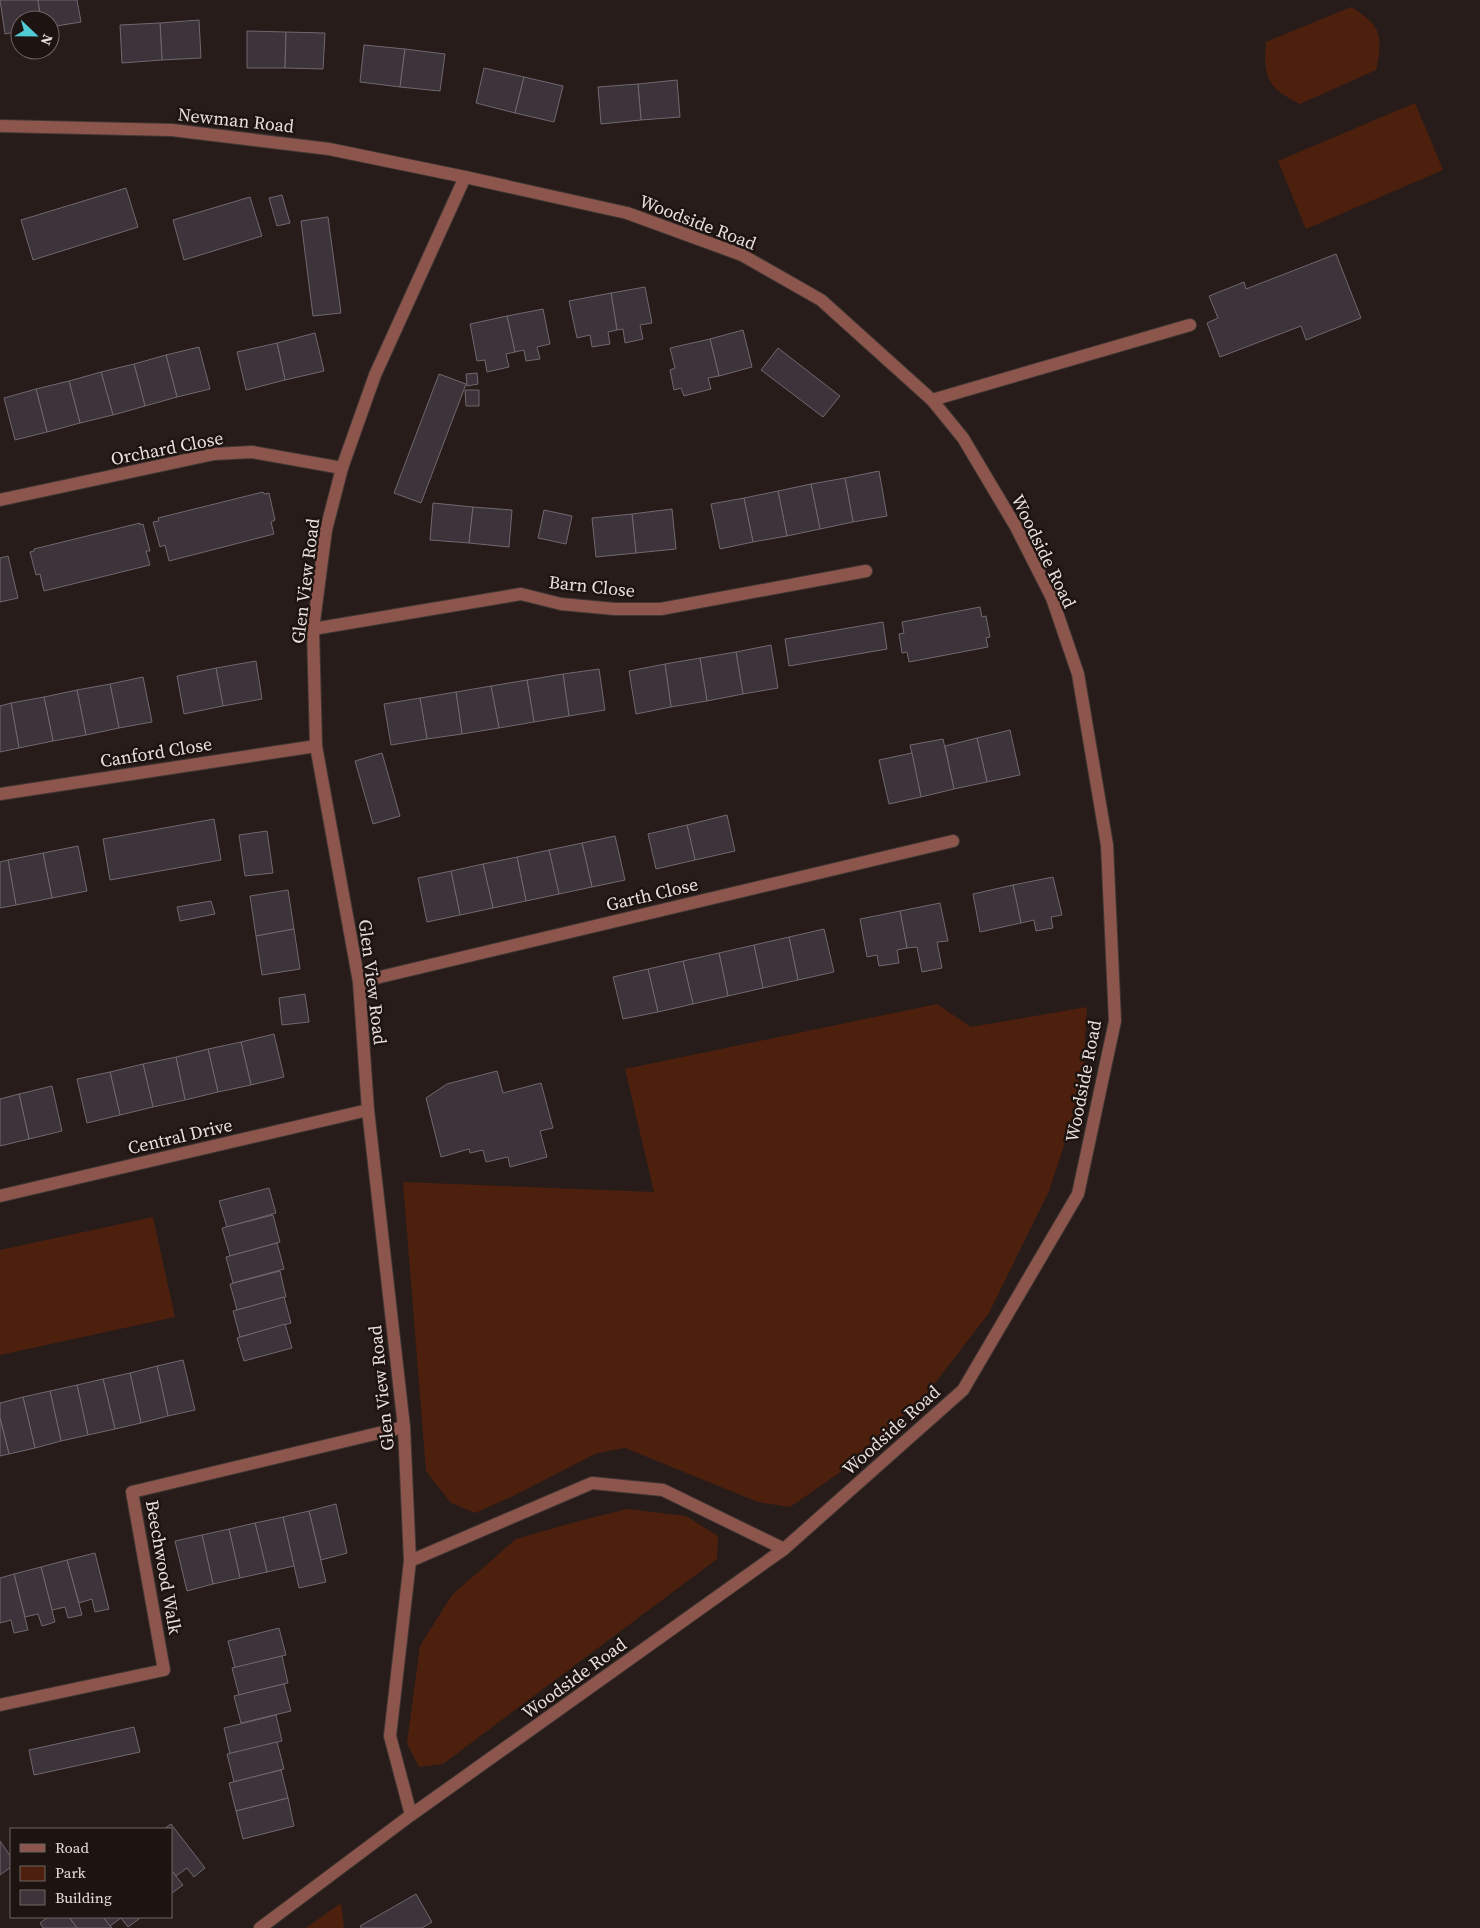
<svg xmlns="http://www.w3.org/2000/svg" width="1480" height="1928" viewBox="0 0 1480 1928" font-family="'Source Serif 4',serif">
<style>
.green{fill:#4d200e}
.building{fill:#3d343b;stroke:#71676f}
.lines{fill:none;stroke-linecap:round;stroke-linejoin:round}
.minor-casing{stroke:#423734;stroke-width:14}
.minor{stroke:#8d564d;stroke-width:12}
.labels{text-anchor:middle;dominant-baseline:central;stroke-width:5;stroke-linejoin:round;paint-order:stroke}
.street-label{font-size:18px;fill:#e8e0dd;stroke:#1d1310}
</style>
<rect width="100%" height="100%" fill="#271c19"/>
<g class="green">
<path d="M1351 7C1382 26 1383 36 1376 70L1300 104C1267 88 1263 77 1266 42Z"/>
<path d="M1415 103 1443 170 1306 229 1278 161Z"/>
<path d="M937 1004 971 1027 1087 1007 1082 1091 1049 1191 989 1313 925 1396 839 1473 790 1507 758 1502 625 1448 597 1453 513 1496 475 1513 451 1503 426 1471 403 1182 654 1192 625 1069Z"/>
<path d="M153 1217 175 1317 0 1355V1250Z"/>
<path d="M627 1509 686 1516 718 1536 717 1559 443 1764 419 1767 407 1743 420 1646 452 1595 516 1539 579 1521Z"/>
<path d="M341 1903 344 1928H306Z"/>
</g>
<g class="building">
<path d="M0 0H38L41 20H20V31L5 34Z"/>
<path d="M38 0H77L81 22 50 27V20H41Z"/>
<path d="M199 20 201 58 162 60 160 23Z"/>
<path d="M160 23 162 60 122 63 120 25Z"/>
<path d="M247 31 286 32 285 68H247Z"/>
<path d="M286 32 325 33 323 69 285 68Z"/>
<path d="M364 45 405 49 400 87 360 82Z"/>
<path d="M405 49 445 54 440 91 400 87Z"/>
<path d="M484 68 524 77 515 113 476 103Z"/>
<path d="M524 77 563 86 554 122 515 113Z"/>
<path d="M677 80 680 117 641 120 638 84Z"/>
<path d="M638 84 641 120 601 124 598 87Z"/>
<path d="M126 188 138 227 33 260 21 220Z"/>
<path d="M282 195 290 223 277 226 269 198Z"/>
<path d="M250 197 262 236 184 260 173 220Z"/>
<path d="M328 217 341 313 313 316 301 221Z"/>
<path d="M1336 254 1361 318 1306 340 1301 326 1220 357 1207 323 1218 318 1209 296 1244 282 1246 289Z"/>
<path d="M645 287 652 323 640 325 643 339 625 343 623 329 617 330 611 293Z"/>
<path d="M611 293 617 330 608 332 610 344 592 347 590 335 577 338 569 301Z"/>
<path d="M543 309 550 344 537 347 540 359 526 361 524 350 515 352 507 316Z"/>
<path d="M507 316 515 352 506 354 509 367 487 372 485 360 477 361 470 324Z"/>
<path d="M743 330 752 367 719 376 710 339Z"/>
<path d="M315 333 324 371 285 380 277 343Z"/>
<path d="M710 339 719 376 708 378 711 389 684 396 681 388 674 390 670 370 675 368 670 348Z"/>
<path d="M277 343 285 380 246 390 237 352Z"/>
<path d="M199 347 210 389 177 397 166 355Z"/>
<path d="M778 348 840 396 823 417 761 370Z"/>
<path d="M166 355 177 397 145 406 134 364Z"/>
<path d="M134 364 145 406 113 415 101 372Z"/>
<path d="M101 372 113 415 80 423 69 381Z"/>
<path d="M477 373 478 384 467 386 466 374Z"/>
<path d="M439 374 466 384 421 503 394 493Z"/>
<path d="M69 381 80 423 47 432 36 389Z"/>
<path d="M36 389 47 432 15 440 4 398Z"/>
<path d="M465 390H479V406H466Z"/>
<path d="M879 471 887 516 853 522 845 478Z"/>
<path d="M845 478 853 522 820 529 811 484Z"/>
<path d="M811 484 820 529 787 536 778 491Z"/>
<path d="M778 491 787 536 753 542 744 498Z"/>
<path d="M263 492 264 494 269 493 275 520 271 522 274 534 169 561 165 545 160 547 153 522 159 521 158 518Z"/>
<path d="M744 498 753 542 720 549 711 504Z"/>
<path d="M433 503 473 507 469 543 430 540Z"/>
<path d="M473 507 512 510 509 547 469 543Z"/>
<path d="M672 509 676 549 636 553 632 514Z"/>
<path d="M544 510 572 516 566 544 538 538Z"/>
<path d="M632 514 636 553 596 557 592 518Z"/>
<path d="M140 523V525L143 524 150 551H146L150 565 44 591 40 574 36 575 30 552 34 551V549Z"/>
<path d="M8 556 18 598 0 602V558Z"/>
<path d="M980 607 982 617 986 616 990 637 986 638 988 647 909 662 907 652 902 653 899 634 904 633 902 622Z"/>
<path d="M883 622 887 649 789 666 785 639Z"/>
<path d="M771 645 778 688 743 694 736 652Z"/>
<path d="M736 652 743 694 707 701 700 658Z"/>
<path d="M700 658 707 701 671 707 665 664Z"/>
<path d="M256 661 262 699 223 706 216 668Z"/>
<path d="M665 664 671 707 636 714 629 671Z"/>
<path d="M216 668 223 706 184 714 177 676Z"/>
<path d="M599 669 605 710 569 716 563 674Z"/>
<path d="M563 674 569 716 534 722 527 680Z"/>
<path d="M143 677 152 722 119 728 110 684Z"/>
<path d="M527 680 534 722 499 728 491 686Z"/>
<path d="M110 684 119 728 86 735 77 690Z"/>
<path d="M491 686 499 728 462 734 456 692Z"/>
<path d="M77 690 86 735 53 741 44 697Z"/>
<path d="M456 692 462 734 427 739 420 698Z"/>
<path d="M44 697 53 741 19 748 11 703Z"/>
<path d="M420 698 427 739 391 745 384 704Z"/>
<path d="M11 703 19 748 0 752V706Z"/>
<path d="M1010 730 1020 775 987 782 977 738Z"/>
<path d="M977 738 987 782 954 789 945 746Z"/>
<path d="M943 739 954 789 921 797 910 745Z"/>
<path d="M382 753 400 816 373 824 355 761Z"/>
<path d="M912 753 921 797 889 804 879 760Z"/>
<path d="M727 815 735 851 695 860 687 825Z"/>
<path d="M214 819 221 860 110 880 103 839Z"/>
<path d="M687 825 695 860 656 869 648 834Z"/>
<path d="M267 831 273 873 245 876 239 835Z"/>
<path d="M615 836 625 880 592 887 582 843Z"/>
<path d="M582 843 592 887 559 894 549 850Z"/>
<path d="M78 846 87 891 52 898 43 853Z"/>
<path d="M549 850 559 894 526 901 517 857Z"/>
<path d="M43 853 52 898 16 905 8 860Z"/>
<path d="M517 857 526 901 493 908 483 864Z"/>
<path d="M8 860 16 905 0 908V862Z"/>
<path d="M483 864 493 908 460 915 451 871Z"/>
<path d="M451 871 460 915 427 922 418 878Z"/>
<path d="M1053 877 1062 915 1051 917 1053 928 1036 931 1034 920 1021 923 1013 885Z"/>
<path d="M1013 885 1021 923 980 932 973 894Z"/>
<path d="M288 890 294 929 256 936 250 896Z"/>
<path d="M211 901 215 914 180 921 177 907Z"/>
<path d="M940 903 948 941 937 942 942 968 922 972 917 947 907 948 900 911Z"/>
<path d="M900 911 907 948 897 950 899 963 879 966 877 955 867 957 860 919Z"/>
<path d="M294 929 300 969 262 975 256 936Z"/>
<path d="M824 929 834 972 798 980 789 937Z"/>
<path d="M789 937 798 980 763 988 754 945Z"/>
<path d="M754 945 763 988 728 996 719 953Z"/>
<path d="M719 953 728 996 693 1004 683 961Z"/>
<path d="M683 961 693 1004 658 1012 648 969Z"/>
<path d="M648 969 658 1012 623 1019 613 977Z"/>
<path d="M305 994 309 1022 282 1025 279 998Z"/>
<path d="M274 1034 284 1077 251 1085 241 1042Z"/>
<path d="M241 1042 251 1085 218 1092 208 1049Z"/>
<path d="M208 1049 218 1092 185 1100 176 1057Z"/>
<path d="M176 1057 185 1100 153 1107 143 1064Z"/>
<path d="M143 1064 153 1107 120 1115 110 1072Z"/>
<path d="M497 1071 503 1093 541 1083 553 1128 540 1131 547 1157 510 1167 508 1157 486 1162 483 1150 470 1153 469 1149 441 1157 426 1098 447 1084Z"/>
<path d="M110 1072 120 1115 87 1123 77 1079Z"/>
<path d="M52 1086 62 1131 29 1139 19 1094Z"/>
<path d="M19 1094 29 1139 0 1146V1099Z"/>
<path d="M269 1188 276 1213 227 1227 219 1201Z"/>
<path d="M273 1215 280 1242 230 1256 222 1228Z"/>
<path d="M277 1243 284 1269 233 1283 226 1257Z"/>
<path d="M280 1271 286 1297 237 1310 230 1284Z"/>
<path d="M284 1297 291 1323 240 1337 233 1311Z"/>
<path d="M285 1324 292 1348 244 1361 237 1338Z"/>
<path d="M183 1360 195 1410 168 1416 157 1366Z"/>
<path d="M157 1366 168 1416 141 1423 130 1373Z"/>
<path d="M130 1373 141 1423 115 1429 103 1379Z"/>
<path d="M103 1379 115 1429 88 1435 77 1385Z"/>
<path d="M77 1385 88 1435 61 1441 50 1391Z"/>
<path d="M50 1391 61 1441 35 1448 23 1397Z"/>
<path d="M23 1397 35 1448 9 1454 0 1418V1403Z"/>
<path d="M0 1418 9 1454 0 1456Z"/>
<path d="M336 1504 347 1553 321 1560 309 1511Z"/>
<path d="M309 1511 326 1582 299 1588 283 1517Z"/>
<path d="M283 1517 294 1566 267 1572 255 1523Z"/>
<path d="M255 1523 267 1572 240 1578 229 1529Z"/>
<path d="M229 1529 240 1578 213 1584 202 1535Z"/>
<path d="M202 1535 213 1584 187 1591 175 1541Z"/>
<path d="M95 1553 109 1609 95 1612 92 1599 79 1603 67 1560Z"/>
<path d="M67 1560 82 1615 68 1618 65 1607 52 1610 41 1567Z"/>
<path d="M41 1567 55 1622 42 1626 38 1614 25 1617 14 1574Z"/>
<path d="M14 1574 28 1630 14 1633 11 1620 0 1623V1578Z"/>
<path d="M279 1628 286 1655 235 1668 228 1641Z"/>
<path d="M282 1656 288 1683 239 1695 232 1668Z"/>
<path d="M284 1684 291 1711 241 1723 234 1696Z"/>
<path d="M276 1715 282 1741 230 1754 224 1728Z"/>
<path d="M134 1727 140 1752 34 1775 29 1750Z"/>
<path d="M277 1742 284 1769 234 1782 227 1754Z"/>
<path d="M281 1770 288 1798 236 1811 229 1783Z"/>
<path d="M288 1798 294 1826 243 1839 236 1811Z"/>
<path d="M171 1824 205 1868 194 1877 187 1868 176 1876 171 1870V1829H164Z"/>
<path d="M0 1841 11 1857V1867L0 1875Z"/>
<path d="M171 1870 183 1885 172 1893H171Z"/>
<path d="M416 1894 432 1922 422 1928H361L360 1926Z"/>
<path d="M48 1917H69L77 1928H43L40 1923Z"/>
<path d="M69 1917H103L112 1928H77Z"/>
<path d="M103 1917H138L139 1919 128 1927 121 1918 110 1926Z"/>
</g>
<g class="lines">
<defs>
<g id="minor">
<path d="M0 126 172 130 329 149 465 177 627 213 742 255 821 300 932 400 963 438 1016 527 1052 598 1078 674 1107 845 1115 1021 1078 1194 963 1390 784 1549 411 1815 260 1928"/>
<path d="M932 400 1190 325"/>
<path d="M0 500 214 454 252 452 342 468"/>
<path d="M313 629 521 594 561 604 615 609H661L866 571"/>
<path d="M0 794 316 746"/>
<path d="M359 982 953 841"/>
<path d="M0 1196 368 1110"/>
<path d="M410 1561 592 1483 663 1490 784 1549"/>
<path d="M0 1705 164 1670 132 1492 404 1427"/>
<path d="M411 1815 390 1736 410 1561 404 1427 368 1110 359 982 316 746 313 629 326 530 342 468 375 375 465 177"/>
</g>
</defs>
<use href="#minor" class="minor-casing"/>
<use href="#minor" class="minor"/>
</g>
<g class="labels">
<g class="street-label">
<text transform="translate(236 120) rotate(6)">Newman Road</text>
<text transform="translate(698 222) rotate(21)">Woodside Road</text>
<text transform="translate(167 448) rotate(-11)">Orchard Close</text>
<text transform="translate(1044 551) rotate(64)">Woodside Road</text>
<text transform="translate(305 581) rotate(-83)">Glen View Road</text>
<text transform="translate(592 586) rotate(6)">Barn Close</text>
<text transform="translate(156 752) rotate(-9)">Canford Close</text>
<text transform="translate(652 894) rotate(-13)">Garth Close</text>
<text transform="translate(373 982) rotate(83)">Glen View Road</text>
<text transform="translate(1083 1081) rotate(-79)">Woodside Road</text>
<text transform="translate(180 1136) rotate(-13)">Central Drive</text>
<text transform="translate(381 1388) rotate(-96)">Glen View Road</text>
<text transform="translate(891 1430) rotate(-42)">Woodside Road</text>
<text transform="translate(164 1567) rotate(80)">Beechwood Walk</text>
<text transform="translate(574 1678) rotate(-36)">Woodside Road</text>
</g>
</g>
<rect x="10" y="1828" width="162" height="90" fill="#1d1310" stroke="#6e6562"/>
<rect x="20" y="1844" width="25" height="8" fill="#8d564d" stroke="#6e6562"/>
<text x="55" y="1853" font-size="15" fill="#e8e0dd">Road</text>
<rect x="20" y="1866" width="25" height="15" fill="#4d200e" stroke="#6e6562"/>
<text x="55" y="1878" font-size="15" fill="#e8e0dd">Park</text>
<rect x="20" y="1890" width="25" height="15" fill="#3d343b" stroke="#6e6562"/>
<text x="55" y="1903" font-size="15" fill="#e8e0dd">Building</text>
<g transform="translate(35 35) rotate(112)"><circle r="24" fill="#1d1310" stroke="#6e6562"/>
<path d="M0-4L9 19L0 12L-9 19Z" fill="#51ccd5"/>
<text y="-8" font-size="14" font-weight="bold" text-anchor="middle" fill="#e8e0dd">N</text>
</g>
</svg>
